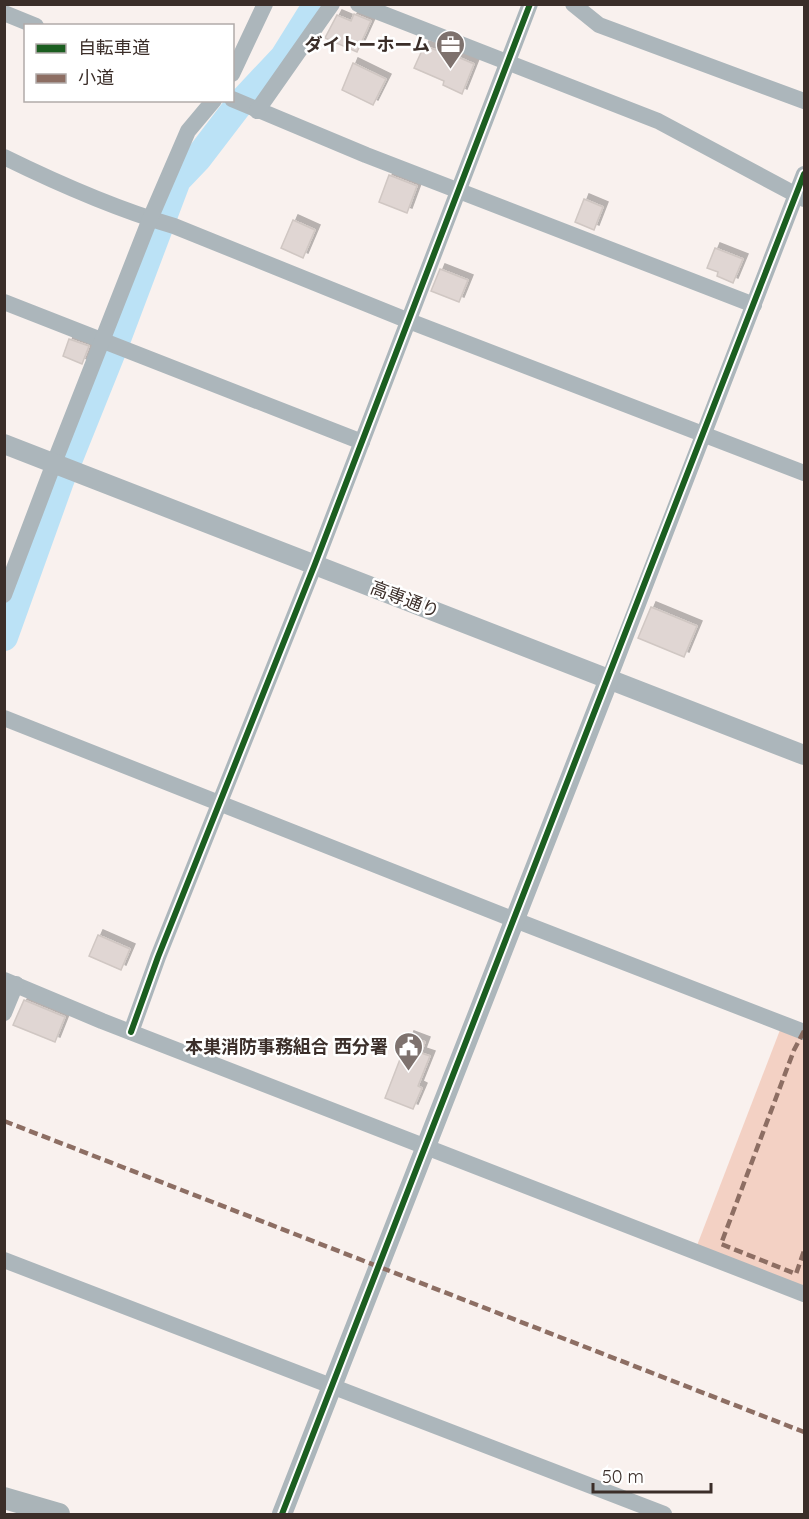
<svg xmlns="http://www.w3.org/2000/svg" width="809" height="1519" viewBox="0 0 809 1519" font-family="Quicksand,'Noto Sans JP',sans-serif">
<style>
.green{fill:#f3d1c4}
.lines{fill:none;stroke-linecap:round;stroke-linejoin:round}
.river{stroke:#bbe2f6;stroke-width:28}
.building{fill:#e0d6d3;stroke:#d0c7c3;stroke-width:1.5;filter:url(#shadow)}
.minor{stroke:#acb6bb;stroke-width:16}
.tertiary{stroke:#acb6bb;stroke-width:20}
.secondary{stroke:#aab4b8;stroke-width:22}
.quiet{stroke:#8d6e63;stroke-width:4.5;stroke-dasharray:9 4.5;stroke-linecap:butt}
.cycleway-casing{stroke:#fff;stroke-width:10}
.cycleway{stroke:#1b5e20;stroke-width:6}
.labels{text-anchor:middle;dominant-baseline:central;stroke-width:5;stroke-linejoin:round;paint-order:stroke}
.poi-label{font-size:18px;font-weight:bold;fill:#3b2e29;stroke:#fff;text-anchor:end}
.street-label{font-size:18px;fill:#3b2e29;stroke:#fff}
</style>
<defs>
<filter id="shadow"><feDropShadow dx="5" dy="-5" stdDeviation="0" flood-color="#0004"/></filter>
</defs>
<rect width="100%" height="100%" fill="#f9f1ee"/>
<path class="green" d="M780 1030 804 1040V1283L802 1289 696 1248Z"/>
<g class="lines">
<path class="river" d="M4 637 60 481 117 339 177 180 198 158 237 107 284 57 317 4"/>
</g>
<g class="building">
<path d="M354 14 371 21 357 52 325 38 337 15 351 21Z"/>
<path d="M424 46 436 50 437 48 474 64 462 94 443 85 444 81 414 68Z"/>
<path d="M353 63 386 79 373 105 342 90Z"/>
<path d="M389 175 417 186 407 213 379 202Z"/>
<path d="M584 199 603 207 594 230 575 222Z"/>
<path d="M293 220 315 230 303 258 281 248Z"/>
<path d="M715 248 743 259 733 283 717 276 718 272 707 268Z"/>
<path d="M440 269 468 280 459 302 431 291Z"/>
<path d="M69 339 89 346 82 364 63 356Z"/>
<path d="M651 607 697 626 684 657 638 638Z"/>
<path d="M98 935 130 949 121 970 89 956Z"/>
<path d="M24 1000 65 1017 55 1042 13 1025Z"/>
<path d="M409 1036 425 1042 421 1053 430 1056 418 1086 422 1088 413 1109 385 1098Z"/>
</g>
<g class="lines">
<g class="minor">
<path d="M358 4 658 121 804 199"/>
<path d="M573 4 599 25 804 101"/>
<path d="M4 13 36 26"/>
<path d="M232 74 265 4"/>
<path d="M232 99 366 155 754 305"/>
<path d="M257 111 332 4"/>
<path d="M4 157C59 184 116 209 174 226L409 321 804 473"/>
<path d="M4 302 362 442"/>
<path d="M4 595 54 463 150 219 188 131 214 100"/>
<path d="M609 679 804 174"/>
<path d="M4 718 515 920 804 1032"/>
<path d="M4 980 102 1021 804 1294"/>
<path d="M4 1013 16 984"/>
<path d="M131 1032 158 957 315 564 530 4"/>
<path d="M4 1260 664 1514"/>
</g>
<g class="tertiary">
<path d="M4 444 804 755"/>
<path d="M282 1514 609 679"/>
</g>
<path class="secondary" d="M4 1498 59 1514"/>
<g class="quiet">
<path d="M804 1031 794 1050 721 1244 796 1274 804 1251"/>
<path d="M4 1121 804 1432"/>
</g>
<defs>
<g id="cycleway">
<path d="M131 1032 158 957 315 564 530 4"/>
<path d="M282 1514 804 174"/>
</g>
</defs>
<use href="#cycleway" class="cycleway-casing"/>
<use href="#cycleway" class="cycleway"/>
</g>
<defs>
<symbol id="office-pin" viewBox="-11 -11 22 30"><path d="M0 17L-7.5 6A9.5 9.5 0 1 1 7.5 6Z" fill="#7e726e" stroke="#fff"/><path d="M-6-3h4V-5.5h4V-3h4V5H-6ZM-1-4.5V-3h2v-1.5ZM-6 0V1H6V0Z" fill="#fff"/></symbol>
<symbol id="civic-pin" viewBox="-11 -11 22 30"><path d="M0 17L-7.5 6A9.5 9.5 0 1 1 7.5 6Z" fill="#7e726e" stroke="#fff"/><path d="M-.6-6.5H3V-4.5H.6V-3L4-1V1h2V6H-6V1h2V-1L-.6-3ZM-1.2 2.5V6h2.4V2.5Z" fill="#fff"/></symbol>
</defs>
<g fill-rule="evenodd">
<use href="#office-pin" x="434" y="28" width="33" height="45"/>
<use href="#civic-pin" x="392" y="1030" width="33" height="45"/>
</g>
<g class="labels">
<g class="poi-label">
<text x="430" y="44">ダイトーホーム</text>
<text x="388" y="1046">本巣消防事務組合 西分署</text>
</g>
<g class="street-label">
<text transform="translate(405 599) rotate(21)">高専通り</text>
</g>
</g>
<rect width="809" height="1519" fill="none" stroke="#3b2e29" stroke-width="12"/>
<rect x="24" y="24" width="210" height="78" fill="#ffffff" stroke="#b1aba9" stroke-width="1.5"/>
<rect x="36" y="44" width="30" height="9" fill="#1b5e20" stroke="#b1aba9" stroke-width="1.5"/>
<text x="78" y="54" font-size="18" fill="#3b2e29">自転車道</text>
<rect x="36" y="74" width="30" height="9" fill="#8d6e63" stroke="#b1aba9" stroke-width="1.5"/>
<text x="78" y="84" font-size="18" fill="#3b2e29">小道</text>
<path d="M593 1483v9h118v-9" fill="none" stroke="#3b2e29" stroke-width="3"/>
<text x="602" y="1483" font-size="18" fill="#3b2e29" stroke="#ffffff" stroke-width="4.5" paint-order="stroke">50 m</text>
</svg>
